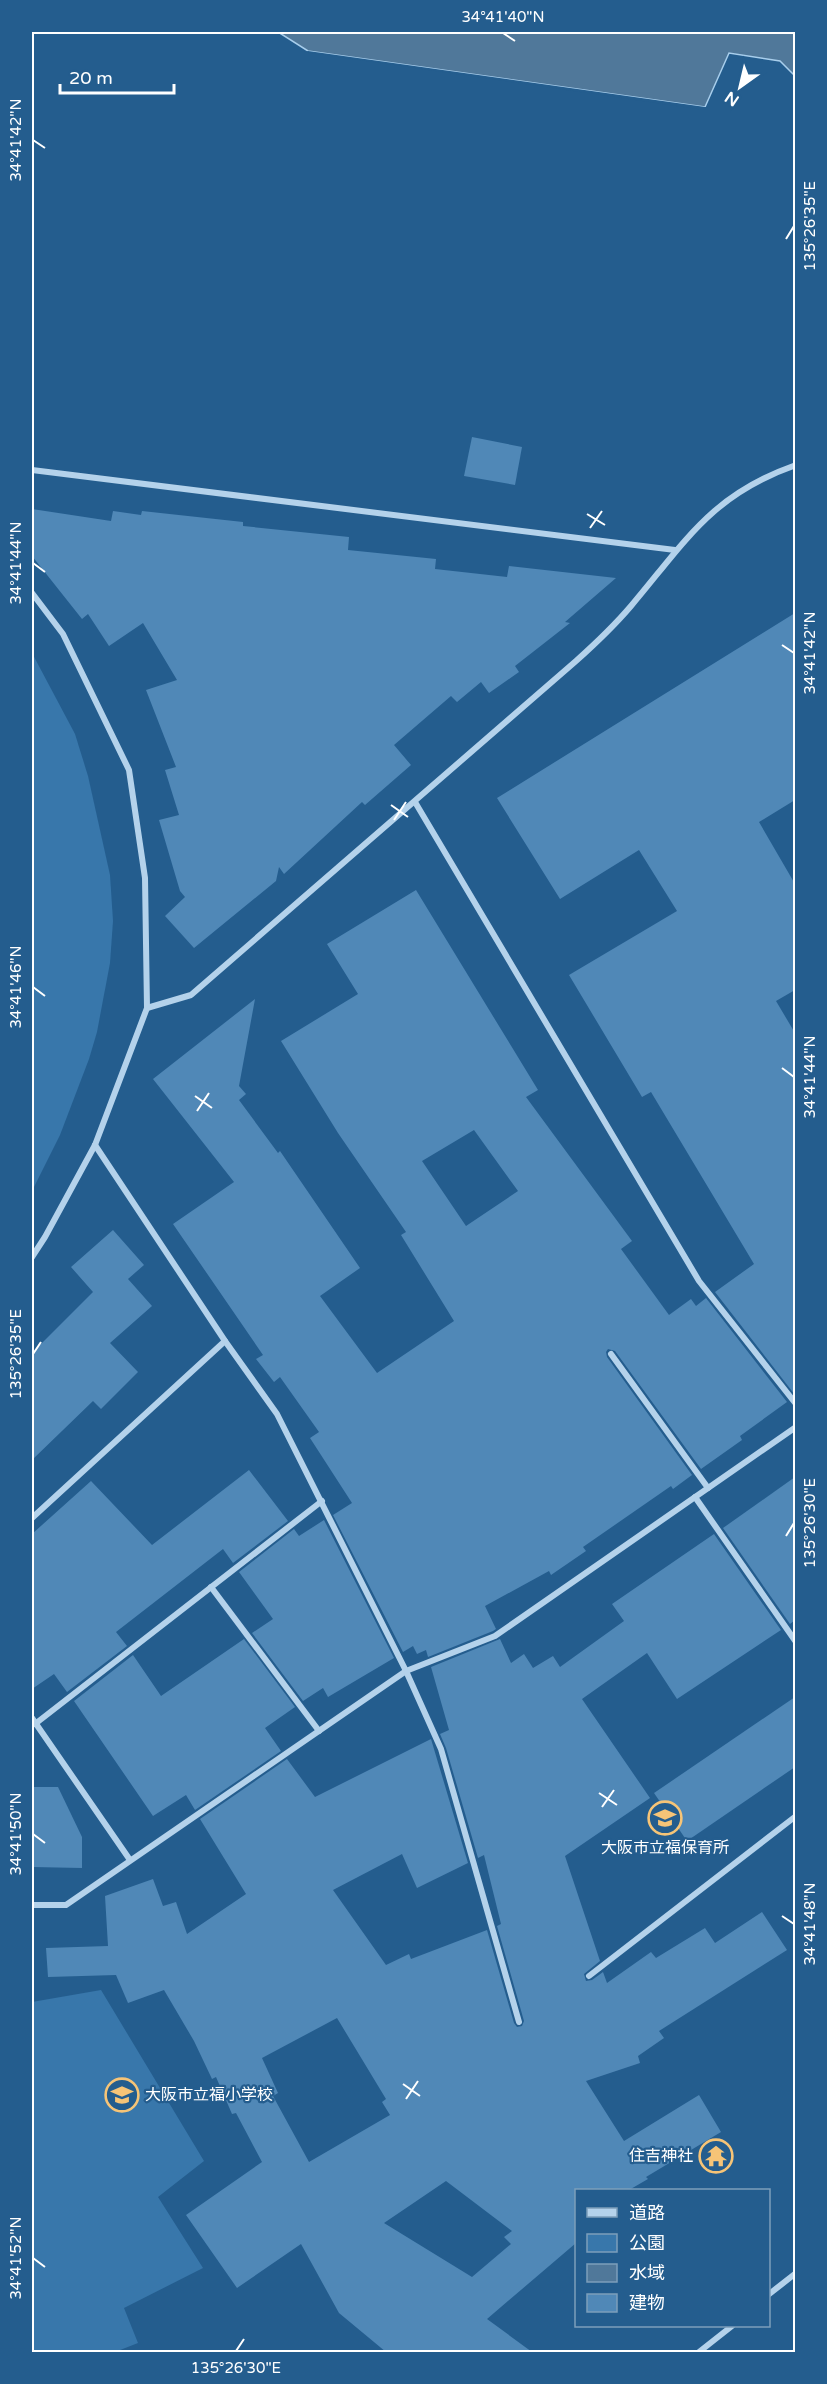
<svg xmlns="http://www.w3.org/2000/svg" width="827" height="2384" viewBox="0 0 827 2384" font-family="'Varela Round','Noto Sans JP',sans-serif">
<style>
.green{fill:#3877ab}
.water{fill:#50789a;stroke:#a8ceec;stroke-width:1.5}
.pier{fill:#245d8e}
.building{fill:#5088b7;fill-rule:evenodd}
.lines{fill:none;stroke-linecap:round;stroke-linejoin:round}
.street{stroke:#b4d2eb;stroke-width:6}
.ticks{fill:none;stroke:#fff;stroke-width:2}
.labels{text-anchor:middle;dominant-baseline:central;stroke-width:4.5;stroke-linejoin:round;paint-order:stroke}
.poi-label{font-size:16px;fill:#fff;stroke:#245d8e}
.neatline{fill:none;stroke:#fff;stroke-width:2}
.ticks-label{font-size:15px;text-anchor:middle;fill:#fff}
</style>
<rect width="100%" height="100%" fill="#245d8e"/>
<g class="green">
<path d="M32 653 75 734 88 776 110 875 113 921 110 963 97 1032 89 1059 60 1135 32 1191Z"/>
<path d="M101 1990 204 2161 158 2197 203 2268 124 2308 138 2343 115 2352H32V2002Z"/>
</g>
<path class="water" d="M278 32H795V76L780 61 729 53 705 107 308 51Z"/>
<path class="pier" d="M308 51 705 107H708L704 110 304 52Z"/>
<g class="building">
<path d="M472 437 522 447 515 485 464 476Z"/>
<path d="M32 509 111 521 113 511 141 515 142 511 243 522V526L349 537 348 550 436 559 435 569 507 577 509 566 616 578 565 622 570 623 515 666 519 672 489 693 481 682 457 702 451 696 394 745 411 765 365 805 362 802 284 874 279 867 276 881 194 948 165 916 185 897 180 891 159 820 179 815 165 770 176 767 146 690 177 680 143 623 109 646 88 614 82 619 32 556Z"/>
<path d="M795 613V800L759 822 795 884V990L776 1001 795 1033V1395L715 1292 754 1264 651 1092 642 1097 569 975 677 911 639 850 560 899 497 798Z"/>
<path d="M416 890 538 1090 526 1097 632 1241 621 1249 669 1315 691 1299 696 1306 706 1298 787 1402 740 1436 742 1440 701 1469 615 1351 608 1349 606 1352 607 1357 692 1475 673 1489 671 1486 583 1547 586 1551 551 1575 549 1571 485 1606 496 1629 493 1631 428 1657 426 1650 417 1654 413 1646 403 1652 333 1515 352 1503 310 1438 319 1432 280 1377 274 1382 256 1359 263 1355 173 1224 234 1182 153 1079 255 999 239 1086 246 1094 239 1100 278 1153 280 1151 360 1268 320 1296 377 1373 454 1321 401 1235 406 1232 338 1133 281 1041 358 994 327 944ZM474 1130 518 1191 466 1226 422 1161Z"/>
<path d="M113 1230 144 1265 128 1279 152 1306 110 1343 138 1372 101 1409 93 1401 32 1460V1353L93 1292 71 1267Z"/>
<path d="M249 1470 288 1521 233 1563 223 1549 116 1632 127 1646 67 1692 54 1674 32 1689V1534L91 1481 152 1545Z"/>
<path d="M795 1477V1620L790 1624 723 1528Z"/>
<path d="M324 1520 394 1658 328 1697 323 1688 303 1701 252 1633 273 1619 239 1572 294 1529 299 1536Z"/>
<path d="M714 1534 781 1630 677 1699 647 1653 582 1699 650 1798 565 1856 600 1961 584 1974 586 1981 592 1980 603 1972 607 1983 651 1952 656 1958 705 1928 715 1943 762 1912 787 1950 659 2031 664 2038 638 2056 640 2063 586 2081 624 2141 699 2095 721 2132 646 2177 648 2179 629 2190H576V2243L487 2319 532 2352H386L339 2313 301 2244 237 2288 186 2215 262 2162 236 2113 232 2114 216 2077 212 2079 194 2041 164 1990 128 2003 116 1975 48 1977 46 1948 108 1946 105 1896 153 1879 163 1906 176 1902 187 1934 246 1894 200 1819 287 1759 315 1797 431 1739 468 1863 417 1888 402 1854 333 1890 386 1965 409 1954 411 1959 487 1930 514 2023 517 2027 522 2026 524 2021 497 1926 501 1924 484 1855 478 1858 446 1748 440 1734 449 1730 431 1667 500 1639 511 1663 524 1654 533 1668 553 1656 560 1667 624 1621 612 1604ZM337 2018 386 2099 382 2102 390 2115 309 2162 273 2096 278 2093 262 2058ZM446 2181 512 2231 504 2237 511 2244 472 2277 384 2223Z"/>
<path d="M244 1639 295 1707 265 1728 281 1751 195 1810 186 1795 153 1816 74 1701 133 1655 161 1696Z"/>
<path d="M795 1697V1767L687 1841 654 1793Z"/>
<path d="M32 1787H58L82 1837V1868L32 1867Z"/>
</g>
<g class="lines">
<g class="street">
<path d="M32 470 675 550"/>
<path d="M32 593 63 634 129 770 145 878 147 1008 95 1145 45 1237 32 1257"/>
<path d="M415 802 699 1281 796 1404"/>
<path d="M147 1008 191 995 576 661C595 644 614 626 631 606 686 541 711 495 796 465"/>
<path d="M95 1145 225 1341 277 1414 406 1671 441 1749 519 2022"/>
<path d="M611 1354 708 1488"/>
<path d="M695 1497 796 1642"/>
<path d="M32 1518 225 1341"/>
<path d="M211 1587 319 1731"/>
<path d="M32 1718 130 1860"/>
<path d="M35 1724 322 1501"/>
<path d="M32 1905H66L406 1671 495 1636 796 1427"/>
<path d="M589 1976 796 1816"/>
<path d="M768 2295 796 2273"/>
<path d="M699 2352 732 2326"/>
</g>
</g>
<path class="ticks" d="M503 33 515 41M33 140 45 148M786 239 794 226M587 514 605 525M590 528 602 511M33 563 45 572M782 645 794 653M391 805 408 817M394 820 406 802M33 987 45 996M782 1068 794 1077M195 1096 212 1108M197 1111 209 1093M33 1354 41 1342M786 1536 794 1523M599 1793 617 1805M602 1807 614 1790M33 1834 45 1843M782 1916 794 1924M403 2084 420 2096M406 2099 418 2081M33 2258 45 2267M236 2351 244 2339"/>
<defs>
<symbol id="school-ring" viewBox="-11 -11 22 22"><circle r="9.5" fill="#245d8e" stroke="#f6c477" stroke-width="1.5"/><path d="M0-5L7-2L0 1L-7-2ZM-4 1L0 2.5L4 1V4Q0 6-4 4Z" fill="#f6c477"/></symbol>
<symbol id="temple-ring" viewBox="-11 -11 22 22"><circle r="9.5" fill="#245d8e" stroke="#f6c477" stroke-width="1.5"/><path d="M0-6L5-2H3V0L6.5 2.5H4V6H1.5V3h-3V6H-4V2.5H-6.5L-3 0V-2H-5Z" fill="#f6c477"/></symbol>
</defs>
<g fill-rule="evenodd">
<use href="#school-ring" x="646" y="1799" width="38" height="38"/>
<use href="#school-ring" x="103" y="2076" width="38" height="38"/>
<use href="#temple-ring" x="697" y="2137" width="38" height="38"/>
</g>
<g class="labels">
<g class="poi-label">
<text x="665" y="1848">大阪市立福保育所</text>
<text x="145" y="2095" text-anchor="start">大阪市立福小学校</text>
<text x="693" y="2156" text-anchor="end">住吉神社</text>
</g>
</g>
<rect width="827" height="2384" fill="none" stroke="#245d8e" stroke-width="66"/>
<rect x="575" y="2189" width="195" height="138" fill="#245d8e" stroke="#7c9ebb" stroke-width="1.5"/>
<rect x="587" y="2208" width="30" height="9" fill="#b4d2eb" stroke="#7c9ebb" stroke-width="1.5"/>
<text x="629" y="2219" font-size="18" fill="#ffffff">道路</text>
<rect x="587" y="2234" width="30" height="18" fill="#3877ab" stroke="#7c9ebb" stroke-width="1.5"/>
<text x="629" y="2249" font-size="18" fill="#ffffff">公園</text>
<rect x="587" y="2264" width="30" height="18" fill="#50789a" stroke="#7c9ebb" stroke-width="1.5"/>
<text x="629" y="2279" font-size="18" fill="#ffffff">水域</text>
<rect x="587" y="2294" width="30" height="18" fill="#5088b7" stroke="#7c9ebb" stroke-width="1.5"/>
<text x="629" y="2309" font-size="18" fill="#ffffff">建物</text>
<g transform="translate(740 87) rotate(214)" stroke="#245d8e" stroke-width="4.5" paint-order="stroke">
<path d="M0-4.5L10 22L0 15L-10 22Z" fill="#ffffff"/>
<text y="-9" font-size="16" font-weight="bold" text-anchor="middle" fill="#ffffff">N</text>
</g>
<path d="M60 84v9h114v-9" fill="none" stroke="#ffffff" stroke-width="3"/>
<text x="69" y="84" font-size="18" fill="#ffffff" stroke="#245d8e" stroke-width="4.5" paint-order="stroke">20 m</text>
<rect x="33" y="33" width="761" height="2318" class="neatline"/>
<g class="ticks-label">
<text x="503" y="22">34°41'40"N</text>
<text transform="translate(16 140) rotate(-90)" y="5">34°41'42"N</text>
<text transform="translate(810 226) rotate(-90)" y="5">135°26'35"E</text>
<text transform="translate(16 563) rotate(-90)" y="5">34°41'44"N</text>
<text transform="translate(810 653) rotate(-90)" y="5">34°41'42"N</text>
<text transform="translate(16 987) rotate(-90)" y="5">34°41'46"N</text>
<text transform="translate(810 1077) rotate(-90)" y="5">34°41'44"N</text>
<text transform="translate(16 1354) rotate(-90)" y="5">135°26'35"E</text>
<text transform="translate(810 1523) rotate(-90)" y="5">135°26'30"E</text>
<text transform="translate(16 1834) rotate(-90)" y="5">34°41'50"N</text>
<text transform="translate(810 1924) rotate(-90)" y="5">34°41'48"N</text>
<text transform="translate(16 2258) rotate(-90)" y="5">34°41'52"N</text>
<text x="236" y="2373">135°26'30"E</text>
</g>
</svg>
